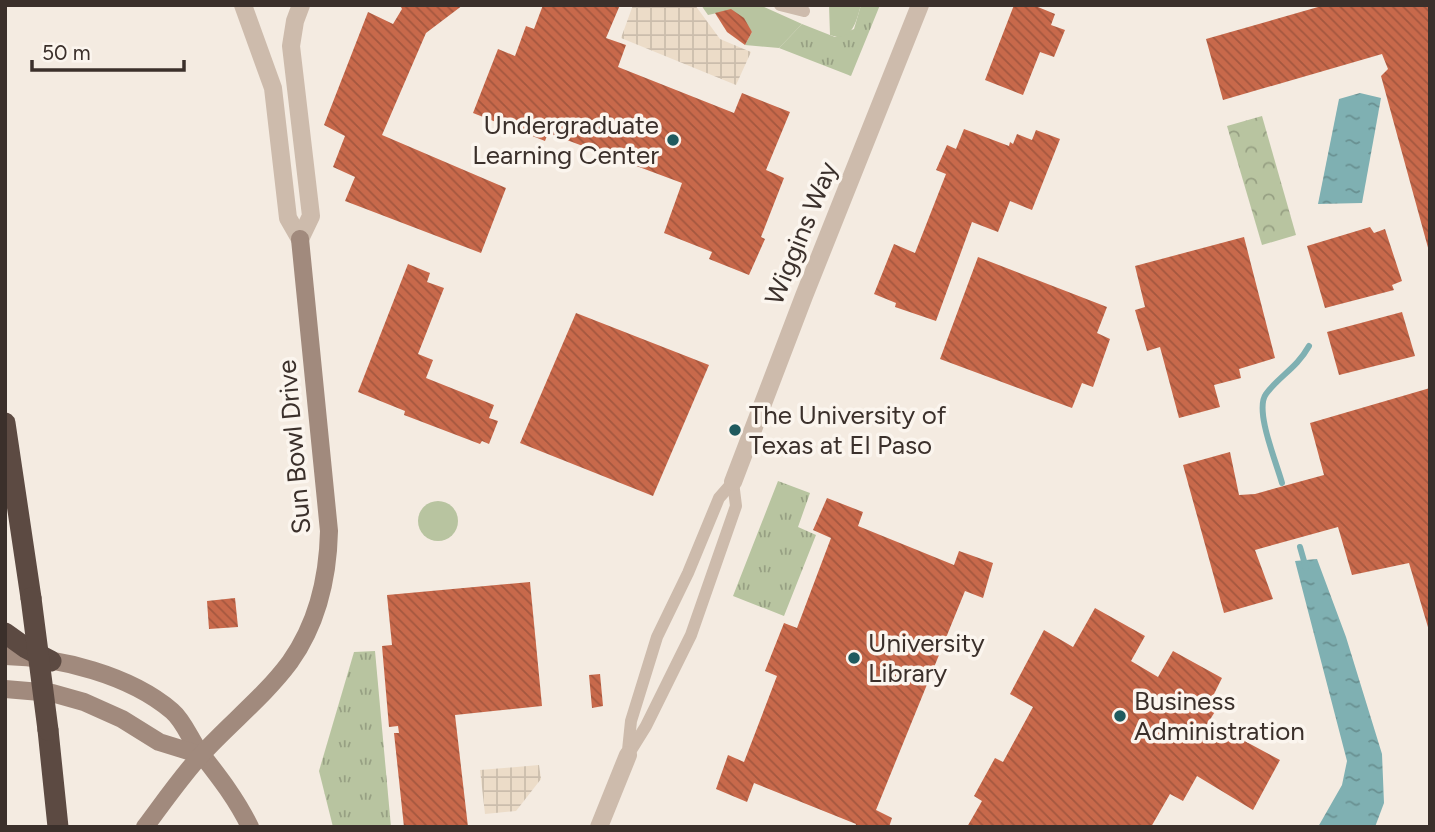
<svg xmlns="http://www.w3.org/2000/svg" width="1435" height="832" viewBox="0 0 1435 832" font-family="Figtree,sans-serif">
<style>
.grass{fill:url(#grass-tufts)}
.forest{fill:url(#forest-crowns)}
.garden{fill:#b8c4a0}
.plaza{fill:url(#plaza-grid)}
.water{fill:url(#water-ripples)}
.lines{fill:none;stroke-linecap:round;stroke-linejoin:round}
.stream{stroke:#7fb0b2;stroke-width:6}
.building{fill:url(#building-back-hatch)}
.lane{stroke:#cdbbac;stroke-width:12}
.street{stroke:#cdbbac;stroke-width:18}
.secondary{stroke:#a18a7d;stroke-width:18}
.highway{stroke:#5c4a42;stroke-width:21}
.highway-bridge{stroke:#5c4a42;stroke-width:21}
.poi-dot{fill:#1f5a5e;stroke:#fbf5ee;stroke-width:2.5}
.labels{text-anchor:middle;dominant-baseline:central;stroke-width:7;stroke-linejoin:round;paint-order:stroke}
.poi-label{font-size:26px;fill:#3b302b;stroke:#fbf5ee;text-anchor:start}
.street-label{font-size:26px;fill:#3b302b;stroke:#fbf5ee}
</style>
<defs>
<pattern id="grass-tufts" width="24" height="20" patternUnits="userSpaceOnUse" patternTransform="scale(1.75)"><rect width="24" height="20" fill="#b8c4a0"/><path d="M3 7l-1-3M5 7V3M7 7l1-3M15 17l-1-3M17 17v-4M19 17l1-3" fill="none" stroke="#97a083"/></pattern>
<pattern id="forest-crowns" width="20" height="18" patternUnits="userSpaceOnUse" patternTransform="scale(1.75)"><rect width="20" height="18" fill="#b8c4a0"/><path d="M2 6a3 3 0 1 1 6 0M12 15a3 3 0 1 1 6 0" fill="none" stroke="#97a083"/></pattern>
<pattern id="plaza-grid" width="8" height="8" patternUnits="userSpaceOnUse" patternTransform="scale(1.75)"><rect width="8" height="8" fill="#ecdcc8"/><path d="M0 4h8M4 0v8" fill="none" stroke="#cbbdac"/></pattern>
<pattern id="water-ripples" width="26" height="14" patternUnits="userSpaceOnUse" patternTransform="scale(1.75)"><rect width="26" height="14" fill="#7fb0b2"/><path d="M2 4q2-2 4 0t4 0M15 11q2-2 4 0t4 0" fill="none" stroke="#699091"/></pattern>
<pattern id="building-back-hatch" width="6" height="6" patternUnits="userSpaceOnUse" patternTransform="scale(1.75)"><rect width="6" height="6" fill="#c8694b"/><path d="M-1 5l2 2M0 0l6 6M5-1l2 2" fill="none" stroke="#a4573f"/></pattern>
</defs>
<rect width="100%" height="100%" fill="#f4ebe1"/>
<g class="grass">
<path d="M861 5H880L851 76 779 48 802 24 835 37 854 29Z"/>
<path d="M778 481 810 493 798 527 816 535 784 616 733 596Z"/>
<path d="M375 651 391 827H333L319 771 354 652Z"/>
</g>
<path class="forest" d="M1262 116 1296 235 1262 245 1227 126Z"/>
<g class="garden">
<path d="M701 5H760L802 24 779 48 745 45 752 32 731 10 708 15Z"/>
<path d="M829 5H861C856 22 852 43 830 35Z"/>
<circle cx="438" cy="521" r="20"/>
</g>
<g class="plaza">
<path d="M633 5H695L720 39 751 52 736 85 621 38Z"/>
<path d="M539 765 541 779 516 811 485 814 480 770Z"/>
</g>
<g class="water">
<path d="M1360 93 1381 98 1362 203 1318 204 1339 99Z"/>
<path d="M1317 559 1346 637 1382 754 1384 803 1375 827H1318L1342 785 1347 761 1295 561Z"/>
</g>
<g class="lines">
<g class="stream">
<path d="M1282 483C1277 464 1254 410 1266 394 1280 375 1296 369 1309 346"/>
<path d="M1300 547 1306 568"/>
</g>
</g>
<g class="building">
<path d="M400 5H463L426 33 382 135 506 188 481 253 345 201 355 177 333 167 345 136 324 125 368 12 393 24 402 9Z"/>
<path d="M543 5H620L606 38 626 45 618 67 734 113 742 93 790 112 766 170 784 178 761 237 765 239 749 275 709 259 712 252 664 233 682 183 548 133 545 141 473 113 498 49 515 56 526 26 534 29Z"/>
<path d="M1014 5H1033L1055 14 1051 25 1065 30 1054 57 1040 52 1023 95 985 80Z"/>
<path d="M1325 5H1430V255L1381 76 1388 69 1382 54 1223 100 1206 39Z"/>
<path d="M731 9 744 18 752 32 745 45 727 32 715 13Z"/>
<path d="M964 129 1009 146 1010 142 1013 144 1017 134 1032 140 1036 130 1060 139 1032 210 1010 201 998 232 972 222 936 321 895 307 896 303 874 294 894 244 915 253 946 174 936 170 947 145 956 149Z"/>
<path d="M1370 227 1374 233 1385 229 1402 281 1392 285 1394 290 1325 308 1307 246Z"/>
<path d="M1244 237 1275 358 1239 369 1241 378 1214 385 1220 407 1179 418 1160 347 1147 351 1135 310 1145 307 1135 266Z"/>
<path d="M978 257 1107 307 1097 333 1110 339 1093 387 1082 383 1072 408 940 359Z"/>
<path d="M408 264 430 273 427 282 444 288 418 354 433 360 426 378 494 405 489 418 498 421 489 444 482 441 480 444 404 415 405 411 358 392Z"/>
<path d="M1402 312 1415 356 1339 375 1327 332Z"/>
<path d="M576 313 709 365 653 496 520 443Z"/>
<path d="M1430 388V634L1409 563 1352 575 1338 527 1255 550 1273 599 1224 613 1183 465 1230 452 1239 495 1255 494 1324 475 1310 423Z"/>
<path d="M827 498 863 512 858 526 954 565 959 551 993 563 983 598 965 591 876 810 892 818 889 827H855L856 824 754 783 747 802 716 789 728 755 744 762 777 676 765 671 784 623 797 628 831 538 813 530Z"/>
<path d="M530 582 542 706 455 715 468 827H404L394 733H399L398 726 389 727 382 646 392 645 387 595Z"/>
<path d="M235 598 238 627 209 629 207 601Z"/>
<path d="M1095 608 1145 636 1131 661 1158 677 1173 651 1222 678 1212 698 1221 702 1206 726 1223 736 1226 731 1280 760 1253 810 1197 776 1183 801 1170 794 1151 827H967L982 801 974 796 995 758 1003 762 1033 707 1010 694 1044 630 1073 647Z"/>
<path d="M600 674 603 706 592 708 589 675Z"/>
</g>
<g class="lines">
<g class="lane">
<path d="M780 5 804 11"/>
<path d="M628 750 631 721 657 637 688 573 719 498 733 482"/>
<path d="M628 755 646 726 691 635 736 506 733 482"/>
</g>
<g class="street">
<path d="M243 5 273 88 288 218 300 239"/>
<path d="M300 239 311 216 291 46 295 21 301 5"/>
<path d="M733 482 804 296 920 5"/>
<path d="M599 827 628 755"/>
</g>
<g class="secondary">
<path d="M5 656C59 657 130 675 172 711 185 722 191 742 202 755 220 778 237 800 250 827"/>
<path d="M5 689 52 693 84 702 122 719 159 742 201 755"/>
<path d="M145 827C163 803 181 777 201 755 230 723 264 697 290 662 317 624 328 577 329 531L300 239"/>
</g>
<g class="highway">
<path d="M5 423 31 598"/>
<path d="M5 633 26 648 51 661"/>
<path d="M48 730 58 827"/>
</g>
<path class="highway-bridge" d="M31 598 48 730"/>
</g>
<g class="poi-dot">
<circle cx="673" cy="140" r="7"/>
<circle cx="735" cy="430" r="7"/>
<circle cx="854" cy="658" r="7"/>
<circle cx="1120" cy="716" r="7"/>
</g>
<g class="labels">
<g class="poi-label">
<text x="659" y="125" text-anchor="end">Undergraduate<tspan x="659" dy="30">Learning Center</tspan></text>
<text x="749" y="415">The University of<tspan x="749" dy="30">Texas at El Paso</tspan></text>
<text x="868" y="643">University<tspan x="868" dy="30">Library</tspan></text>
<text x="1134" y="701">Business<tspan x="1134" dy="30">Administration</tspan></text>
</g>
<g class="street-label">
<text transform="translate(801 233) rotate(-68)">Wiggins Way</text>
<text transform="translate(294 447) rotate(-95)">Sun Bowl Drive</text>
</g>
</g>
<rect width="1435" height="832" fill="none" stroke="#3b302b" stroke-width="14"/>
<path d="M32 60v10h152v-10" fill="none" stroke="#3b302b" stroke-width="3.5"/>
<text x="42" y="60" font-size="21" fill="#3b302b" stroke="#fbf5ee" stroke-width="5" paint-order="stroke">50 m</text>
</svg>
